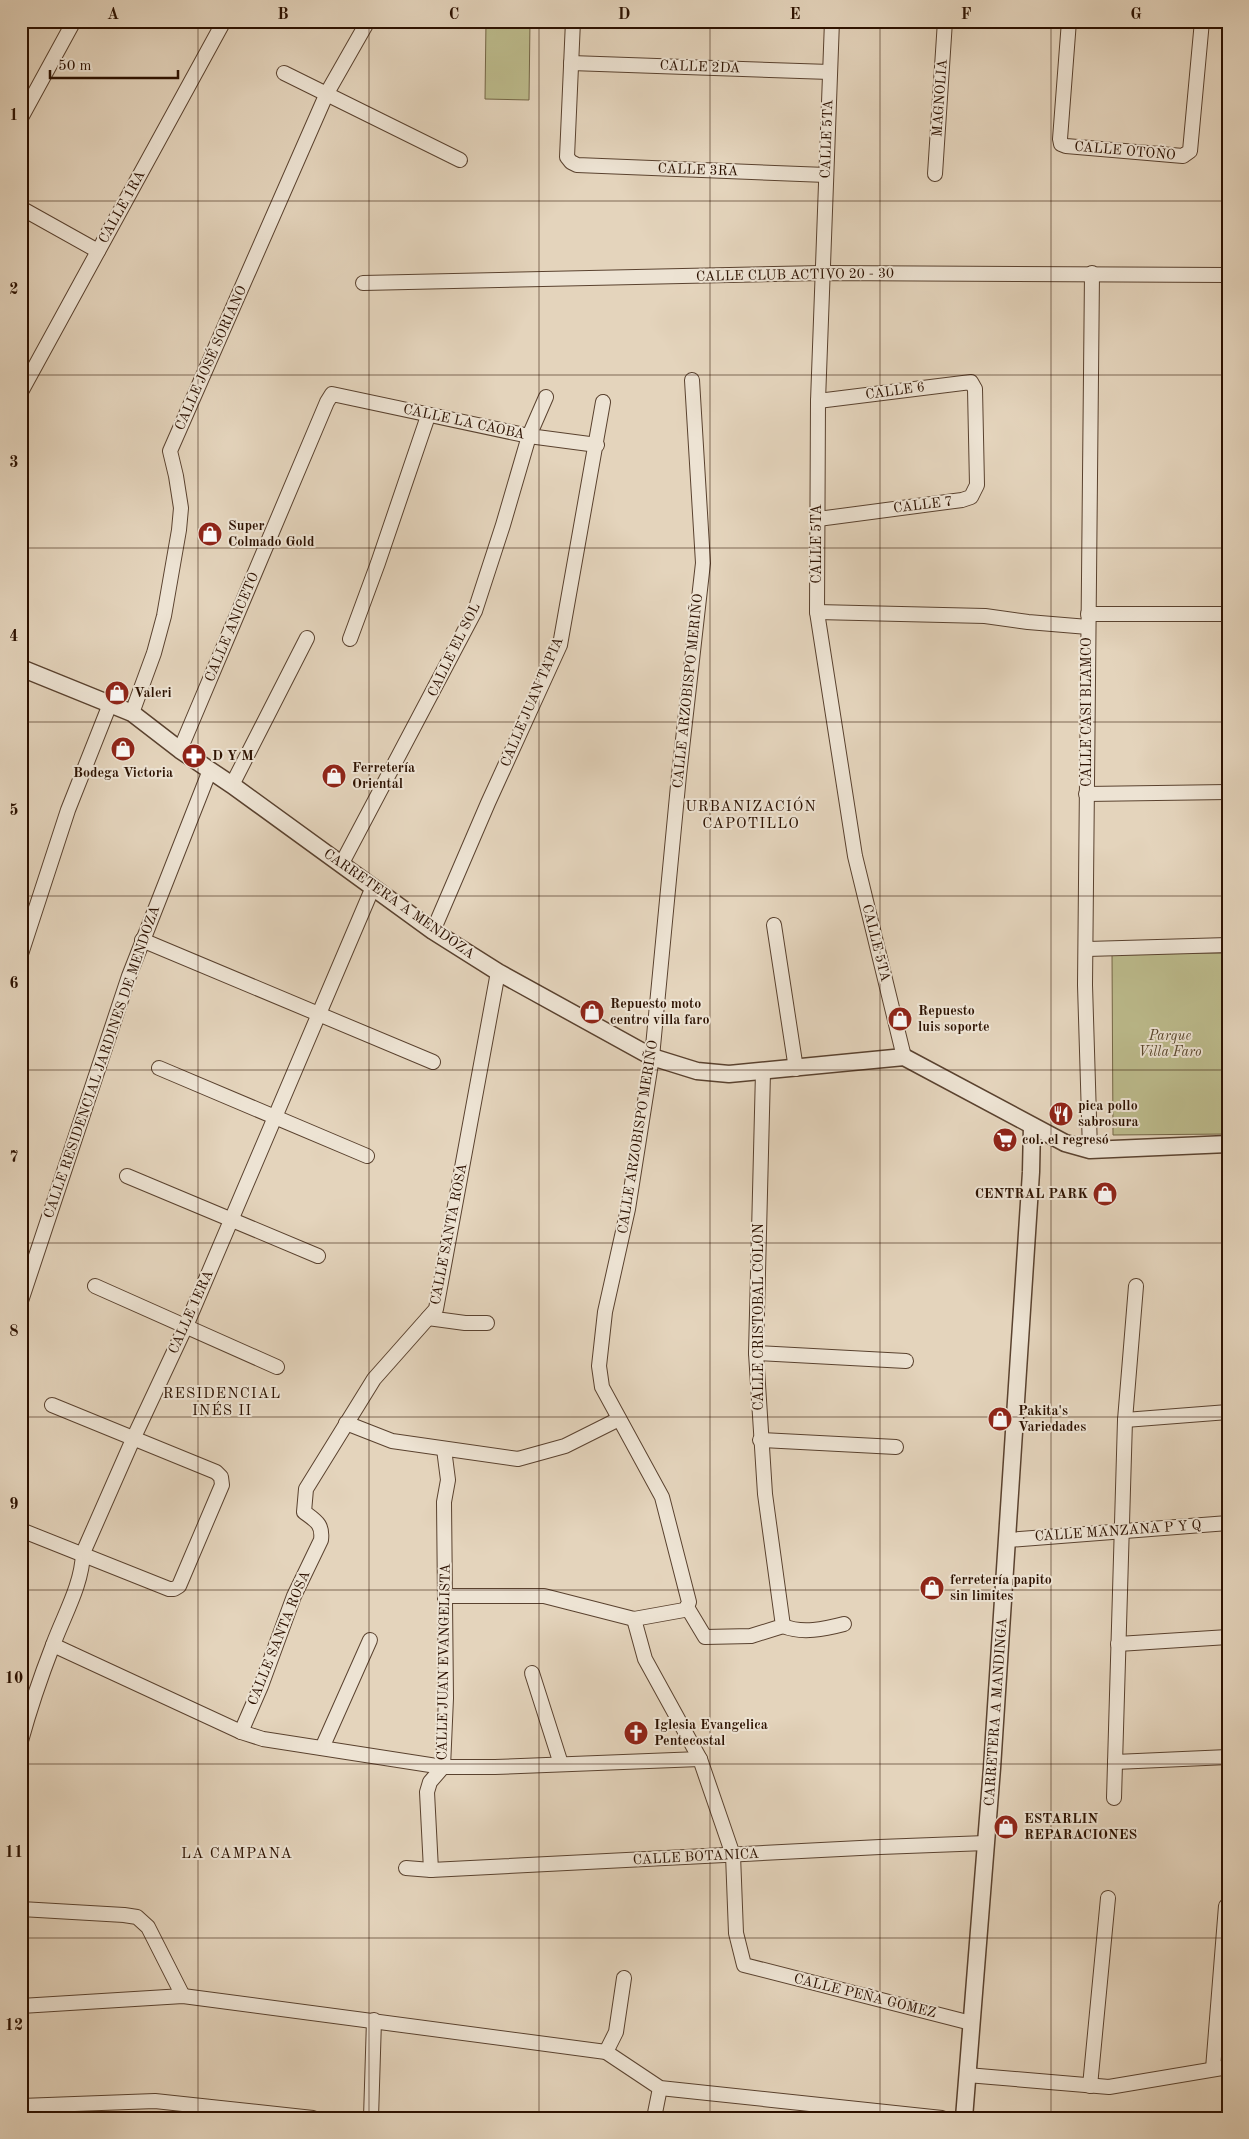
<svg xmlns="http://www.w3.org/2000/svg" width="1249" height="2139" viewBox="0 0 1249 2139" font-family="'Old Standard TT',serif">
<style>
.green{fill:#bcbb8c;stroke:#746646}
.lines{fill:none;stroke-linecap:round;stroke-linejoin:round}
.minor-casing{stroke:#5a422f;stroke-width:16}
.tertiary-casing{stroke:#5a422f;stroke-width:19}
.minor{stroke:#ede3d3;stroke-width:14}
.tertiary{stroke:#ede3d3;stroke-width:16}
.grid{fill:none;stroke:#2c1100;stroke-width:1;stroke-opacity:0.55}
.labels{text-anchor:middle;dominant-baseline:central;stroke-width:4;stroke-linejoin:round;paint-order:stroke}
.street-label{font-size:14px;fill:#2c1100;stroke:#ede3d3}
.poi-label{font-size:14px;font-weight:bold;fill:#2c1100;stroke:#ede3d3;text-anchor:start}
.park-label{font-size:14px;font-style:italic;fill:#57442a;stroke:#ede3d3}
.neighbourhood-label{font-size:15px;letter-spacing:1px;fill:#2c1100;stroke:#ede3d3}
.neatline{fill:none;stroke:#2c1100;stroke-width:2}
.grid-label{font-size:16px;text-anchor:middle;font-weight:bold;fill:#2c1100}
</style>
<rect width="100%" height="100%" fill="#e4d4bc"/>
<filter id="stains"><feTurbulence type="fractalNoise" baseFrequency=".004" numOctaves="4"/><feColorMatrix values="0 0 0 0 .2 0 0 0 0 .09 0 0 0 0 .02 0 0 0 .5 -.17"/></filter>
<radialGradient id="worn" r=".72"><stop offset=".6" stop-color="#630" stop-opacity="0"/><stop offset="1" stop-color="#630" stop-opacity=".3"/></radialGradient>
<g class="green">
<path d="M486 21H530L529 100 485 99Z"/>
<path d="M1112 953H1228V1134L1113 1135Z"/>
</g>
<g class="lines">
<defs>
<g id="minor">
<path d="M573 21 567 157 571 162 577 165 826 175"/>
<path d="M832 21 818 401 817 612 855 856 904 1057"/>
<path d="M1069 21 1060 139 1061 144 1066 146 1183 156 1190 151 1202 21"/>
<path d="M571 63 830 72"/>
<path d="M284 73 460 160"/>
<path d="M21 118 74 21"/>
<path d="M935 174 945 21"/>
<path d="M21 208 98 251"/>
<path d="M363 283 822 273 1228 275"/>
<path d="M21 392 224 21"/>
<path d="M818 519 962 500 971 497 977 485 975 389 971 382 818 401"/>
<path d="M817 612 985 616 1028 622 1088 627"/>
<path d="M1088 614H1228"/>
<path d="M350 639 378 563 428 416"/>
<path d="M132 713 154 653 164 616 179 530 181 508 176 476 170 451 327 93 368 21"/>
<path d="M180 750 327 402 332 394 529 436 597 445"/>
<path d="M232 785 307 638"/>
<path d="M1086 794 1228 792"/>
<path d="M342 863 475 611 503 525 529 436 546 397"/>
<path d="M774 925 796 1069"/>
<path d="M433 931 488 803 560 645 603 402"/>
<path d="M142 940 433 1062"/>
<path d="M1087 949 1228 945"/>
<path d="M21 954 68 810 110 704"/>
<path d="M159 1068 367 1156"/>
<path d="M1090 1150 1085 985 1092 273"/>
<path d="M127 1176 318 1256"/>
<path d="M95 1286 277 1367"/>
<path d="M21 1301 129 976 210 770"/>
<path d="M428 1318 465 1323H487"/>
<path d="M756 1353 906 1361"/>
<path d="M1125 1420 1228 1412"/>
<path d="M346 1423 392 1441 518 1459 565 1446 619 1419"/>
<path d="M760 1440 896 1447"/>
<path d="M21 1530 169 1589H174L179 1586 222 1485 221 1477 216 1472 52 1405"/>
<path d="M1008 1540 1228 1523"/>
<path d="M446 1596H544L634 1619 684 1610 687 1607"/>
<path d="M687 1607 689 1602 662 1497 602 1387 599 1366 605 1312 628 1209 652 1057 679 775 703 563 692 380"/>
<path d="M687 1607 705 1637 751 1636 783 1626 765 1494 756 1353 763 1072"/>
<path d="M634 1619 645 1659 700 1759 733 1855 736 1933 744 1965 971 2023"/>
<path d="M783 1626C802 1634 825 1629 844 1624"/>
<path d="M1118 1644 1228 1637"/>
<path d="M53 1645 241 1732 263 1739 443 1767H495L700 1759"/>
<path d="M532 1673 561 1764"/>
<path d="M241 1732 261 1686 294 1596 321 1540C323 1524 316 1521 304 1512L306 1489 374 1379 436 1309 498 972"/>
<path d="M21 1741C30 1708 41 1676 53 1645 64 1615 82 1585 83 1553L134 1437 186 1326 373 887"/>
<path d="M322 1748 370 1640"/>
<path d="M1115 1762 1228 1757"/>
<path d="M1114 1798 1125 1420 1136 1286"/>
<path d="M406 1868 431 1870 880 1847 986 1843"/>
<path d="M431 1870 427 1792 430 1782 443 1767 446 1698 444 1502 448 1480 444 1449"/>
<path d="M21 1909 124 1915 137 1917 148 1927 183 1996"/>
<path d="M21 2006 183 1996 606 2052 660 2088 942 2118"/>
<path d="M606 2052 616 2032 624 1978"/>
<path d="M1213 2069 1226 1906"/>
<path d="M967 2075 1109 2087 1228 2067"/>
<path d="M1090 2086 1108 1898"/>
<path d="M21 2106 155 2101 313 2118"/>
<path d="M371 2118 374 2020"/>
<path d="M654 2118 660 2088"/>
</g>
<g id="tertiary">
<path d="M21 668 132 713 180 750 232 785 433 931 498 972 652 1057 697 1071 729 1074 904 1057 1065 1143 1090 1150 1228 1144"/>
<path d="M964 2118 992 1768 1031 1172 1032 1126"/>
</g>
</defs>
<use href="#minor" class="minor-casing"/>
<use href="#tertiary" class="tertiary-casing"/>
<use href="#minor" class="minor"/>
<use href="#tertiary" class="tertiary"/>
</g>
<path class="grid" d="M198 21V2118M369 21V2118M539 21V2118M710 21V2118M880 21V2118M1051 21V2118M21 201H1228M21 375H1228M21 548H1228M21 722H1228M21 896H1228M21 1070H1228M21 1243H1228M21 1417H1228M21 1590H1228M21 1764H1228M21 1938H1228"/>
<defs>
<symbol id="shop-disc" viewBox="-11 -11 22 22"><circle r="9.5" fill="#8f2418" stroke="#ede3d3"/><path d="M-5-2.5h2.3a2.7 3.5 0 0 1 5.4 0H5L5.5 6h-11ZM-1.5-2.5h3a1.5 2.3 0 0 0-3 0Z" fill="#fff"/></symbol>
<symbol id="pharmacy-disc" viewBox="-11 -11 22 22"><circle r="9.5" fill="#8f2418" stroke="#ede3d3"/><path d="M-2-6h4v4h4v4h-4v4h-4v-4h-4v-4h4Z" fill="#fff"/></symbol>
<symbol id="restaurant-disc" viewBox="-11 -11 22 22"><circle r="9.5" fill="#8f2418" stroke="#ede3d3"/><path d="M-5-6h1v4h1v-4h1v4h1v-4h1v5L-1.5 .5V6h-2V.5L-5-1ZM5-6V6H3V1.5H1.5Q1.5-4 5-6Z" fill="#fff"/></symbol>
<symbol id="supermarket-disc" viewBox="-11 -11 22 22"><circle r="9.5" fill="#8f2418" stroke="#ede3d3"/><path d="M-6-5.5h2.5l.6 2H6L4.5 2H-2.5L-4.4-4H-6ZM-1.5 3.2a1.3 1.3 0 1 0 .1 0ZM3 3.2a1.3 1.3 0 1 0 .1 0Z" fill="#fff"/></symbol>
<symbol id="church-disc" viewBox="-11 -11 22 22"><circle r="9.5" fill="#8f2418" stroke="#ede3d3"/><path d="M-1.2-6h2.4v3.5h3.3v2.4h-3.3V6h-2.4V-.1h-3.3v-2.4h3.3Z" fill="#fff"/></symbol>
</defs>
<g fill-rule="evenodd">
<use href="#shop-disc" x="196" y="520" width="28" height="28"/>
<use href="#shop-disc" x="103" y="679" width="28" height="28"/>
<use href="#shop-disc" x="109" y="735" width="28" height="28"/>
<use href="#pharmacy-disc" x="180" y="742" width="28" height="28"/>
<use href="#shop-disc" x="320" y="762" width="28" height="28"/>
<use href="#shop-disc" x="578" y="998" width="28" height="28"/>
<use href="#shop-disc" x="886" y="1005" width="28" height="28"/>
<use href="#restaurant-disc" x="1047" y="1100" width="28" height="28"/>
<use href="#supermarket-disc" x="991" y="1126" width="28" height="28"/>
<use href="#shop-disc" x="1091" y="1180" width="28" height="28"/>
<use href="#shop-disc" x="986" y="1405" width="28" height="28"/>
<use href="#shop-disc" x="918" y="1574" width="28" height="28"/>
<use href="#church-disc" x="622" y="1719" width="28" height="28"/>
<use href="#shop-disc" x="992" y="1813" width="28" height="28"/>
</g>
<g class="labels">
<g class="street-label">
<text transform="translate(700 67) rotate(2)">CALLE 2DA</text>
<text transform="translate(940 98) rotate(-86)">MAGNOLIA</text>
<text transform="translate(827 139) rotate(-88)">CALLE 5TA</text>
<text transform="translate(1125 151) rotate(5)">CALLE OTOÑO</text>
<text transform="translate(698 170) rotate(2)">CALLE 3RA</text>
<text transform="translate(122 207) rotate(-61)">CALLE 1RA</text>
<text transform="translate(795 275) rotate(-1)">CALLE CLUB ACTIVO 20 - 30</text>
<text transform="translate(211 358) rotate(-66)">CALLE JOSÉ SORIANO</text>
<text transform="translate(895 391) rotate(-8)">CALLE 6</text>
<text transform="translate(464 422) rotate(12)">CALLE LA CAOBA</text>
<text transform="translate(923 505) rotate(-7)">CALLE 7</text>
<text transform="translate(817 544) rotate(-90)">CALLE 5TA</text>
<text transform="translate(232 627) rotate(-67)">CALLE ANICETO</text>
<text transform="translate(454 650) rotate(-64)">CALLE EL SOL</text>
<text transform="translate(688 691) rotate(-84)">CALLE ARZOBISPO MERIÑO</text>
<text transform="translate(532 702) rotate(-67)">CALLE JUAN TAPIA</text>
<text transform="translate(1087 712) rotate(-90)">CALLE CASI BLAMCO</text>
<text transform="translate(399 904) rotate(35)">CARRETERA A MENDOZA</text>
<text transform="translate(876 943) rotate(76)">CALLE 5TA</text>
<text transform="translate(102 1062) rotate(-71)">CALLE RESIDENCIAL JARDINES DE MENDOZA</text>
<text transform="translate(638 1137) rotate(-81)">CALLE ARZOBISPO MERIÑO</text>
<text transform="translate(449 1234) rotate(-79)">CALLE SANTA ROSA</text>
<text transform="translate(191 1312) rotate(-66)">CALLE 1ERA</text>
<text transform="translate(759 1317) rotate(-90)">CALLE CRISTOBAL COLON</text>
<text transform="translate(1118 1531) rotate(-4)">CALLE MANZANA P Y Q</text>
<text transform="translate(279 1638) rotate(-68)">CALLE SANTA ROSA</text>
<text transform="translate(444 1662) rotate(-89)">CALLE JUAN EVANGELISTA</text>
<text transform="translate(996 1712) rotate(-86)">CARRETERA A MANDINGA</text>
<text transform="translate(696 1857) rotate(-3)">CALLE BOTANICA</text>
<text transform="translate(865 1996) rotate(14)">CALLE PEÑA GOMEZ</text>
</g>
<g class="poi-label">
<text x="228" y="526">Super<tspan x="228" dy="16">Colmado Gold</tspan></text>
<text x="134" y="693">Valeri</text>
<text x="212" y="756">D Y M</text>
<text x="352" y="768">Ferretería<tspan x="352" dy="16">Oriental</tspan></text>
<text x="123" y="773" text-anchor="middle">Bodega Victoria</text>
<text x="610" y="1004">Repuesto moto<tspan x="610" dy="16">centro villa faro</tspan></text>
<text x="918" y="1011">Repuesto<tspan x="918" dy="16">luis soporte</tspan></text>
<text x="1078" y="1106">pica pollo<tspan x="1078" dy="16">sabrosura</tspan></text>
<text x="1022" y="1140">col. el regresó</text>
<text x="1088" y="1194" text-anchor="end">CENTRAL PARK</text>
<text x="1018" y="1411">Pakita's<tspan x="1018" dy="16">Variedades</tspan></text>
<text x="950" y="1580">ferretería papito<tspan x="950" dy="16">sin limites</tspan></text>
<text x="654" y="1725">Iglesia Evangelica<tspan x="654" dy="16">Pentecostal</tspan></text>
<text x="1024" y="1819">ESTARLIN<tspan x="1024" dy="16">REPARACIONES</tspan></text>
</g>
<g class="park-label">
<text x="1170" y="1036">Parque<tspan x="1170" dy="16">Villa Faro</tspan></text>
</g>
<g class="neighbourhood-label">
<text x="751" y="807">URBANIZACIÓN<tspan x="751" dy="17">CAPOTILLO</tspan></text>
<text x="222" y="1394">RESIDENCIAL<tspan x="222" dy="17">INÉS II</tspan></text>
<text x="237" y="1854">LA CAMPANA</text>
</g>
</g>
<rect width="1249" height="2139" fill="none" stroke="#e4d4bc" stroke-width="55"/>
<path d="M50 70v8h128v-8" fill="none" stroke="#2c1100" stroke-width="2.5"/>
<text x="58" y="70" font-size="15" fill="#2c1100" stroke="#ede3d3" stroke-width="4" paint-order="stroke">50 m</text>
<rect x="28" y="28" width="1194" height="2084" class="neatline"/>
<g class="grid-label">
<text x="113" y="19">A</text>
<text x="283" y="19">B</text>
<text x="454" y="19">C</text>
<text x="624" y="19">D</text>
<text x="795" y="19">E</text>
<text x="966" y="19">F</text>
<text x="1136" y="19">G</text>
<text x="14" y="120">1</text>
<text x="14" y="294">2</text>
<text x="14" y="467">3</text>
<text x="14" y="641">4</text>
<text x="14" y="815">5</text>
<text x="14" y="988">6</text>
<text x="14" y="1162">7</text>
<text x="14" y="1336">8</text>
<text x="14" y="1509">9</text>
<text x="14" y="1683">10</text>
<text x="14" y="1857">11</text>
<text x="14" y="2030">12</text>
</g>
<rect width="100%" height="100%" filter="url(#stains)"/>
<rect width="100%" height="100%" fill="url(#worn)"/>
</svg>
